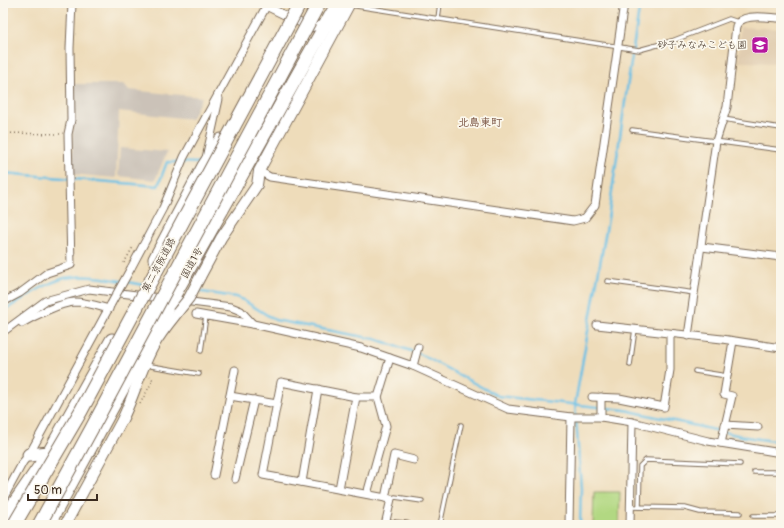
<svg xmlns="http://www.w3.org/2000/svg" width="784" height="528" viewBox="0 0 784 528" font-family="Pangolin,'Klee One',sans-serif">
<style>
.built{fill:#e1cdb1}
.industrial{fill:#cbc2b8}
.green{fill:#b2d882;stroke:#768150}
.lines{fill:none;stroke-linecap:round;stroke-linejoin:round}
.stream{stroke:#68c0e5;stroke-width:2.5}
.lane-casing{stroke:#7a6855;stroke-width:5.5}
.street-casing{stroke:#7a6855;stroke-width:9}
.secondary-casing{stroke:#7a6855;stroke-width:12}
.highway-casing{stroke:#7a6855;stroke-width:15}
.path{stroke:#7a6855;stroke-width:1.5;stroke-dasharray:1 3;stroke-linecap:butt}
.lane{stroke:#fff;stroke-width:3.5}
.street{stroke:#fff;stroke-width:7}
.secondary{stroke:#fff;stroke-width:10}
.highway{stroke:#fff;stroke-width:13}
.street-bridge-casing{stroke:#7a6855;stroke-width:9;stroke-linecap:butt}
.secondary-bridge-casing{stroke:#7a6855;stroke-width:12;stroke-linecap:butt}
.highway-bridge-casing{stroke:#7a6855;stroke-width:15;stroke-linecap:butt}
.path-bridge{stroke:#7a6855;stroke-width:1.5;stroke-dasharray:1 3;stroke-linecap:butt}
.street-bridge{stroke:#fff;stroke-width:7}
.secondary-bridge{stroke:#fff;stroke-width:10}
.highway-bridge{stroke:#fff;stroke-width:13}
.labels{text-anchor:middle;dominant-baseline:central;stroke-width:3.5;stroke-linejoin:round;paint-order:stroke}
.poi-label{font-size:10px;fill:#3b2a1e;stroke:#fbf7ec;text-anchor:end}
.street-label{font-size:10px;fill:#3b2a1e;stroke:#fbf7ec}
.neighbourhood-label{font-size:11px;font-weight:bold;fill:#76503f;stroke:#fbf7ec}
</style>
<rect width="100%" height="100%" fill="#fbf7ec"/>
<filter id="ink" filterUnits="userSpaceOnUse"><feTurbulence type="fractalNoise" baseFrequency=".025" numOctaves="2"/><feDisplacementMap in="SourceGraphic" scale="8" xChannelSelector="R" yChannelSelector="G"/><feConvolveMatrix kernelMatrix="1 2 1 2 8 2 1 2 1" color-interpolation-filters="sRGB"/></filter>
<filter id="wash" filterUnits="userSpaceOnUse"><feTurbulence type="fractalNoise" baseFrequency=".012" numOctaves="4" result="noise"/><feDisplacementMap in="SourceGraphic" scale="16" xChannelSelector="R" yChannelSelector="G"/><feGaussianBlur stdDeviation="0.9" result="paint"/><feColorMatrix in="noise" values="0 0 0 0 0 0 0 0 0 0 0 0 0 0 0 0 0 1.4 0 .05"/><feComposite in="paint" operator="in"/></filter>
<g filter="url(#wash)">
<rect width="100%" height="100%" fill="#eedcba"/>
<path class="built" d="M740 27 781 29V63L739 62Z"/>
<g class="industrial">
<path d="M73 84H124L129 90 202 97 191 119 119 111 116 178 72 174Z"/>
<path d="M120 148 167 152 155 180 118 176Z"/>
</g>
<path class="green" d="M594 492H620L619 525H593Z"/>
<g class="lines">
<g class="stream">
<path d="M3 173 158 186 167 162 201 163"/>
<path d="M195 291 236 297 243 300 275 320 375 339 420 354 498 396 625 410 746 437 781 442"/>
<path d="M3 311C22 300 43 284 65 278 89 273 120 281 144 285"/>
<path d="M580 525 581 488 575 404 608 219 626 95 640 3"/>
</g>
</g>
</g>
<g filter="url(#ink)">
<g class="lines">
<defs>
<g id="lane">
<path d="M350 5 639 50 672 41 729 19 738 22"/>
<path d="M438 19 440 3"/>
<path d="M723 119 781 128"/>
<path d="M632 130 781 150"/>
<path d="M607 281 695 293"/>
<path d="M201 351 206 316"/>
<path d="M146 363 151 366 199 374"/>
<path d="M630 365 635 329"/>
<path d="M695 371 727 376"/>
<path d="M3 402 5 403"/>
<path d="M754 472H781"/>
<path d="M391 499 395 497 422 501"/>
<path d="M630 507 685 508 700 512 740 513"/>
<path d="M639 507 640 466 646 460 740 464"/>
<path d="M753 516H781"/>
<path d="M440 525 461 425"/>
</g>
<g id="street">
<path d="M266 6 311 28 323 24 324 21"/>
<path d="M206 158 219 99"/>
<path d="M259 171 270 177 573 221 585 218 595 205 624 3"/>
<path d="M702 247 781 257"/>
<path d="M131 268 163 208 184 157 268 3"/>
<path d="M3 302 20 293 47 273 71 265 68 134 71 120 70 48 72 3"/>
<path d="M196 314 253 324 361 348 413 366 508 409 571 417H601L632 422 708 441 781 453"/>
<path d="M22 323C34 316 60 303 74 302 86 302 98 306 109 309"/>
<path d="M597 325 722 339 781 348"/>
<path d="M3 332 45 301 89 289 231 307 241 311 253 324"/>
<path d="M688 336 716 141 727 107 736 26C742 12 768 18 781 18"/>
<path d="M413 366 418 347"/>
<path d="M230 396 277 404"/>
<path d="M592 397 619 398 664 407 670 370V334"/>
<path d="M601 397V417"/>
<path d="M725 425 758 427"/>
<path d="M721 443 732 396 724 394 733 341"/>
<path d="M214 475 235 370"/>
<path d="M235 479 254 400"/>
<path d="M302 482 318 389"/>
<path d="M339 489 356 397"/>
<path d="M367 494 386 426 378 397"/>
<path d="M385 498 394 455 414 460"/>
<path d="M3 499 23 462 29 455 111 304"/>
<path d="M386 523 407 525"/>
<path d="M385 525 391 499 263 475 281 382 356 397H378L390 358"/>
<path d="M569 525 571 417"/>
<path d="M630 525 632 422"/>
</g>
<g id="secondary">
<path d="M200 277 221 238 257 185 259 171 350 3"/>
<path d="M65 525 121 422C134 397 140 370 154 345 160 334 169 323 177 313"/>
</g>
<g id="highway">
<path d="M155 259 204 166 221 140"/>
<path d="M29 455 49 453"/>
<path d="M3 520 49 453 112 340"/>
<path d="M48 525 146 345 338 3"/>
</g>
</defs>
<use href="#lane" class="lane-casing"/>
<use href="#street" class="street-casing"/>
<use href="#secondary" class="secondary-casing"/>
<use href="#highway" class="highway-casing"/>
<g class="path">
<path d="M3 133 61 134"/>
<path d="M140 404 153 380 150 376"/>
</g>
<use href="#lane" class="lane"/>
<use href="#street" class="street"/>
<use href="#secondary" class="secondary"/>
<use href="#highway" class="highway"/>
<defs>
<path id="street-bridge" d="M111 304 131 268"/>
<path id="secondary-bridge" d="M177 313 189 298 200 277"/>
<g id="highway-bridge">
<path d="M14 525 81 411 300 3"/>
<path d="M39 525 92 428 319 3"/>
</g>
</defs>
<use href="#street-bridge" class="street-bridge-casing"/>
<use href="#secondary-bridge" class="secondary-bridge-casing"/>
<use href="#highway-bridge" class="highway-bridge-casing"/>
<path class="path-bridge" d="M124 263 133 247"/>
<use href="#street-bridge" class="street-bridge"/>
<use href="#secondary-bridge" class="secondary-bridge"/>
<use href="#highway-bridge" class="highway-bridge"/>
</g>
</g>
<defs>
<symbol id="school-square" viewBox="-11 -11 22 22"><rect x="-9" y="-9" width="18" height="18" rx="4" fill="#b5179e" stroke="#fbf7ec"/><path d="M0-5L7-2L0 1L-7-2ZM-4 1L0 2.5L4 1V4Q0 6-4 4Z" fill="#fff"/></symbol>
</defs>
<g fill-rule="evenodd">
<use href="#school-square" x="750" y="35" width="20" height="20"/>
</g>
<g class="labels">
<g class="poi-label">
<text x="747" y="45">砂子みなみこども園</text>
</g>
<g class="street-label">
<text transform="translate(192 263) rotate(-61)">国道1号</text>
<text transform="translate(159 265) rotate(-62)">第二京阪道路</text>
</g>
<g class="neighbourhood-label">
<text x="480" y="122">北島東町</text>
</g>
</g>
<rect width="784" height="528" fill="none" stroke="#fbf7ec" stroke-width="16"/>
<path d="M28 494v6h69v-6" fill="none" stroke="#3b2a1e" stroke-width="2"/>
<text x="34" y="494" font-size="12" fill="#3b2a1e" stroke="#fbf7ec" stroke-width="3" paint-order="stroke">50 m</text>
</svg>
